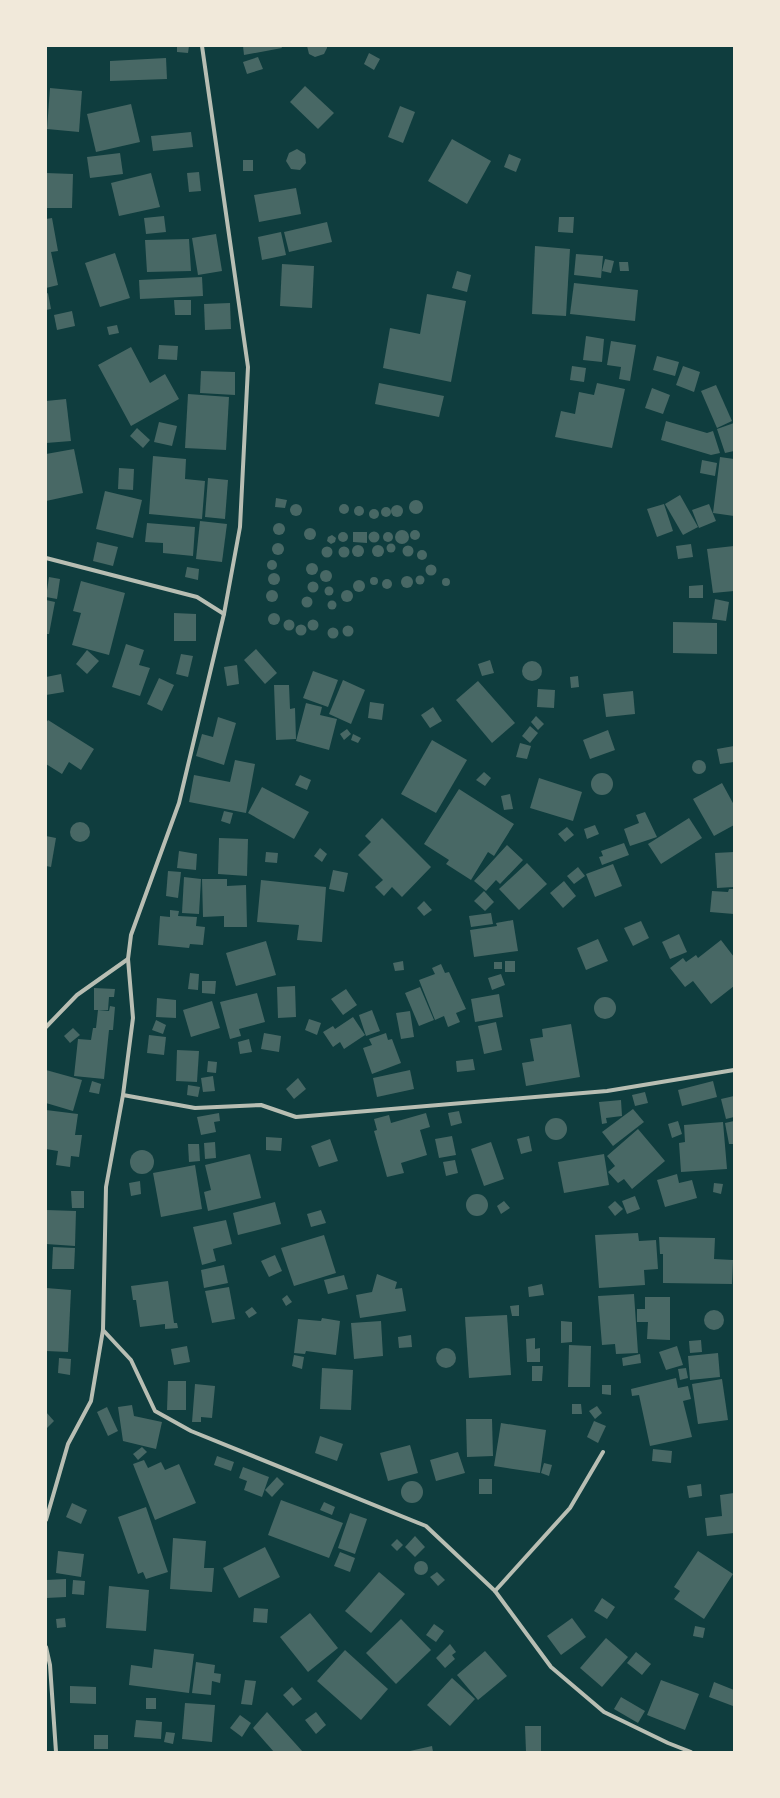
<svg xmlns="http://www.w3.org/2000/svg" width="780" height="1798" viewBox="0 0 780 1798" font-family="'Golos Text',sans-serif">
<style>
.building{fill:#486865}
.lines{fill:none;stroke-linecap:round;stroke-linejoin:round}
.minor{stroke:#b8beb3;stroke-width:4}
</style>
<rect width="100%" height="100%" fill="#0f3d3e"/>
<g class="building">
<path d="M177 46H189L188 53 177 52Z"/>
<path d="M243 46H281L282 48 244 55Z"/>
<path d="M307 46H327V48L324 54 315 57 309 54Z"/>
<path d="M369 53 380 59 374 70 364 64Z"/>
<path d="M258 57 263 69 247 74 243 62Z"/>
<path d="M166 58 167 79 110 81V61Z"/>
<path d="M305 86 334 113 318 129 290 102Z"/>
<path d="M50 88 82 91 79 132 47 129Z"/>
<path d="M131 104 140 142 96 152 87 114Z"/>
<path d="M400 106 415 112 403 143 388 137Z"/>
<path d="M191 132 193 147 153 151 151 136Z"/>
<path d="M452 139 491 161 467 204 428 181Z"/>
<path d="M297 149 305 154 306 163 300 170 291 169 286 161 289 153Z"/>
<path d="M120 153 123 174 90 178 87 157Z"/>
<path d="M509 154 521 159 516 172 504 167Z"/>
<rect x="243" y="160" width="10" height="11"/>
<path d="M199 172 201 191 189 192 187 173Z"/>
<path d="M46 173 73 174 72 208H46Z"/>
<path d="M151 173 160 207 119 216 111 183Z"/>
<path d="M296 188 301 214 259 222 254 195Z"/>
<path d="M164 216 166 232 146 234 144 218Z"/>
<path d="M559 217H574L573 233 558 232Z"/>
<path d="M52 218 58 251 51 252 58 285 46 288V219Z"/>
<path d="M327 222 332 242 289 252 284 232Z"/>
<path d="M281 232 286 255 262 260 258 237Z"/>
<path d="M216 234 222 271 198 275 192 238Z"/>
<path d="M189 239 191 271 147 272 145 240Z"/>
<path d="M535 246 570 249 566 316 532 314Z"/>
<path d="M115 253 130 298 100 307 85 263Z"/>
<path d="M576 254 603 256 601 278 574 275Z"/>
<path d="M605 259 614 261 611 273 602 271Z"/>
<path d="M619 262H628L629 271H620Z"/>
<path d="M282 264 314 266 312 308 280 306Z"/>
<path d="M457 271 471 275 467 292 452 288Z"/>
<path d="M202 277 203 296 140 299 139 280Z"/>
<path d="M574 283 638 290 635 321 570 314Z"/>
<path d="M48 293 51 309 46 310V294Z"/>
<path d="M427 294 466 301 451 382 383 368 390 328 420 334Z"/>
<path d="M174 300H191V315H175Z"/>
<path d="M230 303 231 329 205 330 204 304Z"/>
<path d="M72 311 75 326 57 330 54 315Z"/>
<path d="M117 325 119 333 109 335 107 327Z"/>
<path d="M586 336 604 339 602 362 583 360Z"/>
<path d="M611 341 636 345 630 381 619 379 621 367 607 365Z"/>
<path d="M159 345 178 346 177 360 158 359Z"/>
<path d="M131 347 150 383 165 374 179 399 131 426 98 365Z"/>
<path d="M657 356 679 362 675 376 653 370Z"/>
<path d="M572 366 586 368 584 382 570 380Z"/>
<path d="M683 366 700 372 694 392 676 385Z"/>
<path d="M201 371 235 372V395L200 393Z"/>
<path d="M379 383 444 396 439 417 375 404Z"/>
<path d="M597 383 625 389 612 448 555 437 561 411 575 414 579 392 594 395Z"/>
<path d="M716 385 732 421 717 428 701 391Z"/>
<path d="M652 388 670 395 663 414 645 408Z"/>
<path d="M188 394 229 397 226 450 185 448Z"/>
<path d="M66 399 71 441 46 443V401Z"/>
<path d="M666 421 707 433 713 431 720 453 711 455 661 440Z"/>
<path d="M159 422 177 426 172 446 154 442Z"/>
<path d="M734 423V451L725 453 717 429Z"/>
<path d="M137 428 150 440 143 448 130 436Z"/>
<path d="M74 449 83 493 46 501V454Z"/>
<path d="M153 456 186 459 185 479 205 481 202 519 149 514Z"/>
<path d="M720 457 734 459V516L713 513Z"/>
<path d="M702 460 717 463 715 476 700 473Z"/>
<path d="M119 468 134 469 133 490 118 489Z"/>
<path d="M208 478 228 480 225 519 205 517Z"/>
<path d="M105 491 142 500 133 538 96 529Z"/>
<path d="M680 495 698 527 683 535 665 504Z"/>
<path d="M276 498 287 500 285 508 275 507Z"/>
<circle cx="416" cy="507" r="7"/>
<circle cx="296" cy="510" r="6"/>
<circle cx="344" cy="509" r="5"/>
<path d="M664 504 673 531 657 537 647 509Z"/>
<path d="M709 504 716 521 699 528 692 510Z"/>
<circle cx="397" cy="511" r="6"/>
<circle cx="359" cy="511" r="5"/>
<circle cx="386" cy="512" r="5"/>
<circle cx="374" cy="514" r="5"/>
<path d="M200 521 227 524 222 562 196 559Z"/>
<circle cx="279" cy="529" r="6"/>
<path d="M147 523 195 527 193 556 163 553V543L145 542Z"/>
<circle cx="310" cy="534" r="6"/>
<circle cx="415" cy="535" r="5"/>
<circle cx="402" cy="537" r="7"/>
<circle cx="374" cy="537" r="5.5"/>
<path d="M353 532H367V543L353 542Z"/>
<circle cx="343" cy="537" r="5"/>
<circle cx="388" cy="537" r="5"/>
<path d="M332 535 336 538 335 542 331 544 327 541 328 537Z"/>
<path d="M97 542 118 547 113 566 93 561Z"/>
<circle cx="278" cy="549" r="6"/>
<circle cx="391" cy="548" r="4.5"/>
<path d="M691 544 693 557 678 559 676 546Z"/>
<circle cx="378" cy="551" r="6"/>
<circle cx="358" cy="551" r="6"/>
<circle cx="408" cy="551" r="5.5"/>
<path d="M734 546V591L713 593 707 549Z"/>
<circle cx="327" cy="552" r="5.5"/>
<circle cx="344" cy="552" r="5.5"/>
<circle cx="422" cy="555" r="5"/>
<circle cx="272" cy="565" r="5"/>
<circle cx="312" cy="569" r="6"/>
<circle cx="431" cy="570" r="5.5"/>
<path d="M187 567 199 569 198 580 185 577Z"/>
<circle cx="326" cy="576" r="6"/>
<circle cx="274" cy="579" r="6"/>
<circle cx="420" cy="580" r="4.5"/>
<circle cx="407" cy="582" r="6"/>
<circle cx="374" cy="581" r="4"/>
<path d="M49 577 60 579 57 599 46 597Z"/>
<circle cx="446" cy="582" r="4"/>
<circle cx="387" cy="584" r="5"/>
<circle cx="359" cy="586" r="6"/>
<path d="M81 581 125 593 109 655 72 645 81 613 73 611Z"/>
<circle cx="313" cy="587" r="5.5"/>
<path d="M703 585V598H689V586Z"/>
<circle cx="329" cy="591" r="4.5"/>
<circle cx="347" cy="596" r="6"/>
<circle cx="272" cy="596" r="6"/>
<circle cx="307" cy="602" r="5.5"/>
<path d="M715 599 729 602 726 621 712 619Z"/>
<path d="M46 600 55 602 49 634H46Z"/>
<circle cx="332" cy="605" r="4.5"/>
<circle cx="274" cy="619" r="6"/>
<path d="M174 613 196 614V641H174Z"/>
<circle cx="313" cy="625" r="5.5"/>
<circle cx="289" cy="625" r="5.5"/>
<path d="M673 622 717 623V654L673 653Z"/>
<circle cx="301" cy="630" r="5.5"/>
<circle cx="348" cy="631" r="5.5"/>
<circle cx="333" cy="633" r="5.5"/>
<path d="M126 644 144 650 139 665 150 668 140 696 112 687Z"/>
<path d="M256 649 277 673 265 684 244 660Z"/>
<path d="M87 650 99 661 87 674 76 664Z"/>
<path d="M181 654 193 656 188 677 176 674Z"/>
<path d="M490 660 494 673 482 676 478 664Z"/>
<circle cx="532" cy="671" r="10"/>
<path d="M237 665 239 684 227 686 224 667Z"/>
<path d="M313 671 338 680 328 707 303 698Z"/>
<path d="M61 674 64 692 46 695V677Z"/>
<path d="M578 676 579 687 571 688 570 677Z"/>
<path d="M159 678 174 685 162 711 147 704Z"/>
<path d="M343 680 365 690 351 724 329 714Z"/>
<path d="M478 681 515 723 492 743 456 700Z"/>
<path d="M274 685H289L290 709 295 708 296 739 276 740Z"/>
<path d="M538 689 555 690 554 708 537 707Z"/>
<path d="M633 691 635 714 606 717 603 694Z"/>
<path d="M370 702 384 704 382 720 368 718Z"/>
<path d="M306 703 322 707 320 715 337 719 329 750 296 741Z"/>
<path d="M433 707 442 721 430 728 421 715Z"/>
<path d="M536 716 544 724 538 730 531 722Z"/>
<path d="M218 717 236 723 224 765 196 756 202 734 213 737Z"/>
<path d="M48 720 94 749 81 770 69 762 62 774 46 764V723Z"/>
<path d="M530 726 538 733 530 743 522 736Z"/>
<path d="M347 729 351 734 344 740 340 734Z"/>
<path d="M608 730 615 750 590 759 583 740Z"/>
<path d="M353 734 361 738 358 743 351 740Z"/>
<path d="M432 740 467 760 436 813 401 794Z"/>
<path d="M520 743 531 746 527 759 516 757Z"/>
<path d="M734 746V762L720 764 717 749Z"/>
<path d="M235 760 255 764 246 813 189 802 194 775 230 782Z"/>
<circle cx="699" cy="767" r="7"/>
<path d="M484 772 491 778 485 786 476 780Z"/>
<circle cx="602" cy="784" r="11"/>
<path d="M300 775 311 780 307 790 295 785Z"/>
<path d="M539 778 582 792 573 821 530 808Z"/>
<path d="M722 783 734 805V825L714 836 693 799Z"/>
<path d="M262 787 309 812 294 839 248 813Z"/>
<path d="M459 789 514 824 494 856 488 852 471 880 446 864 449 860 424 844Z"/>
<path d="M510 794 513 809 504 810 501 796Z"/>
<path d="M224 811 233 813 230 824 221 821Z"/>
<path d="M645 812 657 837 630 846 624 829 639 823 636 815Z"/>
<path d="M382 818 431 867 402 897 392 887 384 896 375 887 383 880 358 855 371 842 365 836Z"/>
<path d="M689 818 702 838 661 864 648 844Z"/>
<circle cx="80" cy="832" r="10"/>
<path d="M595 825 599 834 587 839 584 829Z"/>
<path d="M567 827 574 835 565 842 558 834Z"/>
<path d="M46 836 56 838 51 867 46 866Z"/>
<path d="M219 838 248 839 247 876 218 874Z"/>
<path d="M624 843 629 855 602 865 599 857 603 856 601 851Z"/>
<path d="M507 845 523 860 500 884 496 880 486 891 474 881Z"/>
<path d="M320 848 327 854 322 862 314 856Z"/>
<path d="M179 851 197 854 196 870 177 868Z"/>
<path d="M266 852 278 853 277 863 265 862Z"/>
<path d="M734 852V887L717 888 715 853Z"/>
<path d="M527 863 547 884 519 910 499 889Z"/>
<path d="M613 864 622 886 595 897 586 874Z"/>
<path d="M578 867 585 876 574 884 567 876Z"/>
<path d="M333 870 348 873 344 892 329 889Z"/>
<path d="M168 871 181 872 178 898 166 896Z"/>
<path d="M184 877 201 879 199 914 182 913Z"/>
<path d="M202 879H227V886L246 885 247 927H224V916L203 917Z"/>
<path d="M261 880 326 887 322 942 297 940 299 925 257 922Z"/>
<path d="M564 881 576 896 563 908 550 893Z"/>
<path d="M729 889H734V914L710 912 712 891 728 892Z"/>
<path d="M484 891 494 902 485 911 474 901Z"/>
<path d="M424 901 432 910 424 916 417 908Z"/>
<path d="M170 910 179 911 178 916 197 917 196 926 205 927 203 945 190 944 189 948 158 945 160 916 170 917Z"/>
<path d="M491 913 493 924 471 927 469 916Z"/>
<path d="M513 920 518 951 474 957 470 930 497 926 496 923Z"/>
<path d="M641 921 649 938 633 946 624 928Z"/>
<path d="M679 934 687 952 670 959 662 942Z"/>
<path d="M598 939 608 961 586 970 577 948Z"/>
<path d="M721 940 734 957V986L711 1004 693 981 685 987 670 968 683 958 686 962 696 955 698 958Z"/>
<path d="M266 941 276 975 236 986 226 953Z"/>
<path d="M403 961 404 970 395 971 393 963Z"/>
<rect x="505" y="961" width="10" height="11"/>
<rect x="494" y="962" width="8" height="7"/>
<path d="M441 964 445 973 449 972 466 1009 456 1013 460 1022 448 1027 444 1016 435 1020 419 980 435 974 432 968Z"/>
<path d="M190 973 199 974 198 990 188 989Z"/>
<path d="M501 974 505 985 492 990 488 978Z"/>
<path d="M202 981H216L215 994 202 993Z"/>
<path d="M295 986 296 1017 278 1018 277 987Z"/>
<path d="M420 987 434 1020 419 1026 405 993Z"/>
<path d="M94 988 115 989 114 997H109L108 1010H94Z"/>
<path d="M346 989 357 1005 343 1015 331 999Z"/>
<path d="M257 993 265 1022 239 1029 241 1036 230 1039 220 1002Z"/>
<path d="M499 994 503 1017 475 1022 471 999Z"/>
<circle cx="605" cy="1008" r="11"/>
<path d="M157 998 176 1000V1018L156 1017Z"/>
<path d="M212 1001 220 1028 191 1037 183 1010Z"/>
<path d="M110 1006 115 1007 113 1030H109L104 1079 74 1076 78 1039 91 1040 93 1028H96L98 1010 109 1011Z"/>
<path d="M372 1010 380 1031 366 1036 359 1015Z"/>
<path d="M410 1011 414 1037 401 1039 396 1013Z"/>
<path d="M353 1017 365 1035 344 1049 340 1042 333 1047 323 1032 333 1026 335 1029Z"/>
<path d="M309 1019 321 1023 317 1035 305 1030Z"/>
<path d="M156 1020 166 1025 163 1034 152 1030Z"/>
<path d="M496 1022 502 1050 484 1054 478 1026Z"/>
<path d="M571 1024 580 1077 526 1086 522 1063 534 1061 530 1039 543 1037 542 1029Z"/>
<path d="M73 1028 80 1035 70 1043 64 1036Z"/>
<path d="M264 1033 281 1036 279 1052 261 1049Z"/>
<path d="M386 1033 388 1040 392 1039 401 1063 372 1074 363 1048 372 1045 369 1039Z"/>
<path d="M149 1035 166 1037 164 1055 147 1053Z"/>
<path d="M249 1039 252 1052 240 1054 238 1042Z"/>
<path d="M177 1050 199 1051 197 1082 176 1081Z"/>
<path d="M473 1059 475 1070 457 1072 456 1061Z"/>
<path d="M208 1061 217 1062 216 1073 207 1072Z"/>
<path d="M46 1070 82 1080 73 1111 46 1103Z"/>
<path d="M410 1070 414 1089 377 1097 373 1078Z"/>
<path d="M213 1076 215 1091 203 1092 201 1078Z"/>
<path d="M298 1078 306 1089 294 1099 286 1089Z"/>
<path d="M92 1081 101 1084 99 1094 89 1092Z"/>
<path d="M713 1081 717 1097 682 1106 678 1090Z"/>
<path d="M188 1085 200 1087 198 1097 187 1095Z"/>
<path d="M645 1092 648 1103 635 1106 632 1095Z"/>
<path d="M734 1096V1117L726 1119 721 1099Z"/>
<path d="M621 1100 622 1116 606 1118 607 1123 602 1124 599 1102Z"/>
<path d="M633 1109 644 1122 613 1146 602 1132Z"/>
<path d="M46 1110 78 1114 75 1135H82L79 1157 71 1156 70 1167 56 1165 58 1151 46 1149Z"/>
<path d="M459 1111 462 1123 451 1126 448 1113Z"/>
<path d="M219 1113 220 1121 214 1122 216 1132 201 1135 197 1117Z"/>
<path d="M426 1113 430 1127 420 1130 427 1155 401 1163 404 1173 387 1177 374 1131 377 1130 374 1119 389 1115 391 1123Z"/>
<circle cx="556" cy="1129" r="11"/>
<path d="M678 1121 682 1134 672 1138 668 1124Z"/>
<path d="M734 1121V1144H729L725 1123Z"/>
<path d="M723 1122 727 1169 681 1172 679 1143 685 1142 684 1125Z"/>
<path d="M638 1129 665 1161 632 1189 624 1179 618 1183 608 1172 615 1166 607 1156Z"/>
<path d="M452 1136 456 1155 439 1158 435 1139Z"/>
<path d="M529 1136 532 1151 521 1154 517 1139Z"/>
<path d="M266 1137 282 1138 281 1151 266 1150Z"/>
<path d="M330 1139 338 1161 319 1167 311 1146Z"/>
<path d="M215 1142 216 1158 205 1159 204 1143Z"/>
<path d="M491 1142 504 1179 484 1186 471 1149Z"/>
<path d="M188 1144H199L200 1161 189 1162Z"/>
<circle cx="142" cy="1162" r="12"/>
<path d="M250 1154 261 1198 208 1211 204 1192 211 1190 205 1165Z"/>
<path d="M604 1154 609 1185 564 1193 558 1162Z"/>
<path d="M455 1160 458 1173 446 1176 443 1162Z"/>
<path d="M195 1165 202 1209 161 1217 153 1173Z"/>
<path d="M677 1174 679 1183 692 1180 697 1198 665 1207 657 1180Z"/>
<path d="M140 1181 141 1194 131 1196 129 1183Z"/>
<path d="M714 1183 723 1184 721 1194 713 1192Z"/>
<path d="M71 1191H84V1208H72Z"/>
<circle cx="477" cy="1205" r="11"/>
<path d="M635 1196 640 1209 627 1214 622 1201Z"/>
<path d="M504 1201 510 1208 501 1214 497 1206Z"/>
<path d="M615 1201 623 1209 615 1216 608 1207Z"/>
<path d="M275 1202 281 1224 238 1235 233 1213Z"/>
<path d="M46 1210 76 1211 75 1246 46 1244Z"/>
<path d="M321 1210 326 1223 311 1227 307 1214Z"/>
<path d="M226 1220 232 1244 213 1249 216 1261 202 1265 193 1227Z"/>
<path d="M638 1233 639 1241 656 1240 658 1269 644 1270 645 1285 599 1288 595 1235Z"/>
<path d="M324 1235 336 1273 294 1286 281 1248Z"/>
<path d="M659 1237 715 1238 714 1259 733 1260 732 1284 663 1283V1254H660Z"/>
<path d="M53 1247 75 1248 74 1269H52Z"/>
<path d="M275 1255 282 1271 269 1277 261 1261Z"/>
<path d="M224 1265 228 1283 204 1288 201 1270Z"/>
<path d="M377 1274 397 1282 395 1289 402 1288 406 1311 360 1318 356 1295 372 1292Z"/>
<path d="M344 1275 348 1289 328 1294 324 1280Z"/>
<path d="M168 1281 174 1323H177L178 1328 165 1329V1324L140 1327 136 1300H133L131 1286Z"/>
<path d="M542 1284 544 1295 529 1297 528 1287Z"/>
<path d="M229 1287 235 1319 212 1323 205 1291Z"/>
<path d="M46 1288 71 1290 68 1352 46 1351Z"/>
<path d="M634 1294 638 1353 616 1354 615 1344 602 1345 598 1296Z"/>
<path d="M287 1295 292 1302 286 1306 282 1299Z"/>
<path d="M645 1297H670V1340L647 1339 648 1322H637V1309H645Z"/>
<path d="M519 1305V1316H512L510 1306Z"/>
<path d="M252 1307 257 1313 249 1318 245 1312Z"/>
<circle cx="714" cy="1320" r="10"/>
<path d="M507 1315 511 1375 469 1378 465 1317Z"/>
<path d="M322 1318 340 1321 336 1355 306 1351 305 1354 294 1353 298 1319 321 1321Z"/>
<path d="M381 1321 383 1356 354 1359 351 1323Z"/>
<path d="M561 1321 572 1322V1342L561 1343Z"/>
<path d="M411 1335 412 1347 399 1348 398 1337Z"/>
<path d="M535 1338V1349L540 1348V1362H527L526 1339Z"/>
<path d="M701 1340 702 1352 690 1353 689 1341Z"/>
<path d="M569 1345 591 1346 590 1387H568Z"/>
<path d="M187 1346 190 1362 174 1365 171 1349Z"/>
<path d="M677 1346 683 1365 666 1370 659 1352Z"/>
<circle cx="446" cy="1358" r="10"/>
<path d="M718 1353 720 1377 690 1380 688 1356Z"/>
<path d="M640 1354 641 1363 623 1366 622 1358Z"/>
<path d="M294 1355 304 1357 302 1369 292 1366Z"/>
<path d="M59 1358 71 1359 70 1375 58 1373Z"/>
<path d="M532 1366H543L542 1381H532Z"/>
<path d="M322 1368 353 1370 351 1410 320 1409Z"/>
<path d="M686 1368 688 1378 680 1380 678 1369Z"/>
<path d="M676 1378 678 1388 688 1386 691 1399 683 1401 692 1437 650 1446 639 1395 632 1396 631 1389Z"/>
<path d="M722 1379 728 1420 698 1424 692 1384Z"/>
<path d="M168 1381H186V1410H167Z"/>
<path d="M195 1384 215 1386 212 1418 201 1417V1422H192Z"/>
<path d="M602 1385H611V1395L602 1394Z"/>
<path d="M572 1404H581L582 1414H572Z"/>
<path d="M132 1405 134 1416 162 1422 156 1449 123 1441 118 1407Z"/>
<path d="M597 1406 602 1413 595 1419 589 1411Z"/>
<path d="M107 1407 118 1431 108 1436 97 1412Z"/>
<path d="M46 1412 54 1421 46 1429Z"/>
<path d="M466 1419H492L493 1456 467 1457Z"/>
<path d="M594 1421 606 1426 598 1443 587 1437Z"/>
<path d="M501 1423 546 1430 540 1473 494 1466Z"/>
<path d="M320 1436 343 1444 337 1461 315 1453Z"/>
<path d="M410 1445 418 1473 388 1481 380 1453Z"/>
<path d="M142 1447 147 1452 138 1460 133 1454Z"/>
<path d="M653 1449 672 1451 671 1463 652 1461Z"/>
<path d="M458 1452 465 1473 436 1481 430 1460Z"/>
<path d="M217 1456 234 1462 231 1471 214 1465Z"/>
<path d="M144 1460 148 1468 161 1462 165 1470 179 1464 196 1503 155 1520 133 1464Z"/>
<path d="M544 1463 552 1465 549 1476 541 1473Z"/>
<path d="M243 1467 269 1477 262 1497 244 1490 247 1481 239 1478Z"/>
<path d="M277 1477 284 1484 272 1497 265 1490Z"/>
<rect x="479" y="1479" width="13" height="15"/>
<circle cx="412" cy="1492" r="11"/>
<path d="M701 1484 702 1496 689 1498 687 1486Z"/>
<path d="M734 1493V1533L707 1536 705 1518 722 1516 720 1495Z"/>
<path d="M281 1500 343 1523 329 1558 268 1535Z"/>
<path d="M324 1502 335 1507 332 1515 320 1510Z"/>
<path d="M72 1503 87 1510 81 1524 66 1517Z"/>
<path d="M146 1507 168 1572 146 1579 143 1572 138 1574 118 1517Z"/>
<path d="M350 1513 367 1519 355 1554 338 1548Z"/>
<path d="M415 1536 425 1547 415 1557 405 1547Z"/>
<path d="M173 1538 206 1541 204 1568H214L212 1592 170 1589Z"/>
<path d="M397 1539 403 1545 397 1551 391 1545Z"/>
<path d="M265 1547 280 1577 239 1598 223 1568Z"/>
<path d="M58 1551 84 1554 81 1577 56 1573Z"/>
<path d="M698 1551 733 1574 704 1619 674 1599 680 1591 674 1587Z"/>
<path d="M340 1552 355 1558 350 1572 334 1566Z"/>
<circle cx="421" cy="1568" r="7"/>
<path d="M379 1572 405 1594 371 1633 345 1611Z"/>
<path d="M437 1572 445 1580 438 1586 430 1577Z"/>
<path d="M66 1579V1597L46 1598V1580Z"/>
<path d="M73 1580 85 1581 84 1595 72 1594Z"/>
<path d="M109 1586 149 1590 146 1631 106 1628Z"/>
<path d="M602 1598 615 1607 607 1619 594 1611Z"/>
<path d="M254 1608 268 1609 267 1623 253 1622Z"/>
<path d="M310 1613 338 1648 308 1672 280 1637Z"/>
<path d="M65 1618 66 1627 57 1628 56 1619Z"/>
<path d="M572 1618 586 1637 561 1655 547 1636Z"/>
<path d="M401 1619 431 1650 396 1684 366 1653Z"/>
<path d="M434 1624 444 1631 436 1642 426 1635Z"/>
<path d="M695 1626 705 1628 703 1638 693 1636Z"/>
<path d="M606 1638 628 1657 602 1687 580 1668Z"/>
<path d="M450 1644 456 1652 452 1655 455 1659 445 1668 436 1658Z"/>
<path d="M154 1649 194 1654 189 1693 129 1685 131 1665 152 1668Z"/>
<path d="M345 1650 388 1689 361 1720 317 1681Z"/>
<path d="M485 1651 507 1676 478 1700 457 1675Z"/>
<path d="M636 1652 651 1664 642 1675 627 1663Z"/>
<path d="M196 1662 215 1665 214 1673 221 1674 220 1683 212 1681 211 1695 192 1693Z"/>
<path d="M452 1678 475 1699 450 1726 427 1705Z"/>
<path d="M245 1680 256 1681 252 1705 241 1704Z"/>
<path d="M661 1680 699 1694 685 1730 647 1715Z"/>
<path d="M714 1682 734 1690 733 1706 709 1697Z"/>
<path d="M70 1686 96 1687V1704L70 1703Z"/>
<path d="M292 1687 302 1699 293 1706 283 1695Z"/>
<path d="M621 1697 645 1711 638 1723 614 1709Z"/>
<rect x="146" y="1698" width="10" height="11"/>
<path d="M185 1703 215 1705 212 1742 182 1739Z"/>
<path d="M267 1712 303 1752H274L253 1728Z"/>
<path d="M316 1712 326 1725 316 1734 305 1720Z"/>
<path d="M240 1715 251 1723 242 1737 230 1728Z"/>
<path d="M136 1720 162 1722 161 1739 134 1737Z"/>
<path d="M525 1726H541V1752H526Z"/>
<path d="M166 1732 175 1733 173 1744 164 1742Z"/>
<rect x="94" y="1735" width="14" height="14"/>
<path d="M432 1746 433 1752H411L410 1751Z"/>
</g>
<g class="lines">
<g class="minor">
<path d="M46 558 197 597 224 614"/>
<path d="M46 1027 77 995 128 959"/>
<path d="M123 1095 195 1108 261 1105 296 1117 607 1091 734 1070"/>
<path d="M103 1330 131 1360 155 1411 191 1431 426 1526 495 1591 551 1667 604 1712 668 1743 691 1752"/>
<path d="M46 1520 68 1444 91 1401 103 1330 106 1187 123 1095 133 1018 128 959 131 935 179 803 224 614 240 527 248 367 202 46"/>
<path d="M495 1591 570 1508 603 1452"/>
<path d="M46 1647 50 1665 56 1752"/>
</g>
</g>
<rect width="780" height="1798" fill="none" stroke="#f1e9da" stroke-width="94"/>
</svg>
